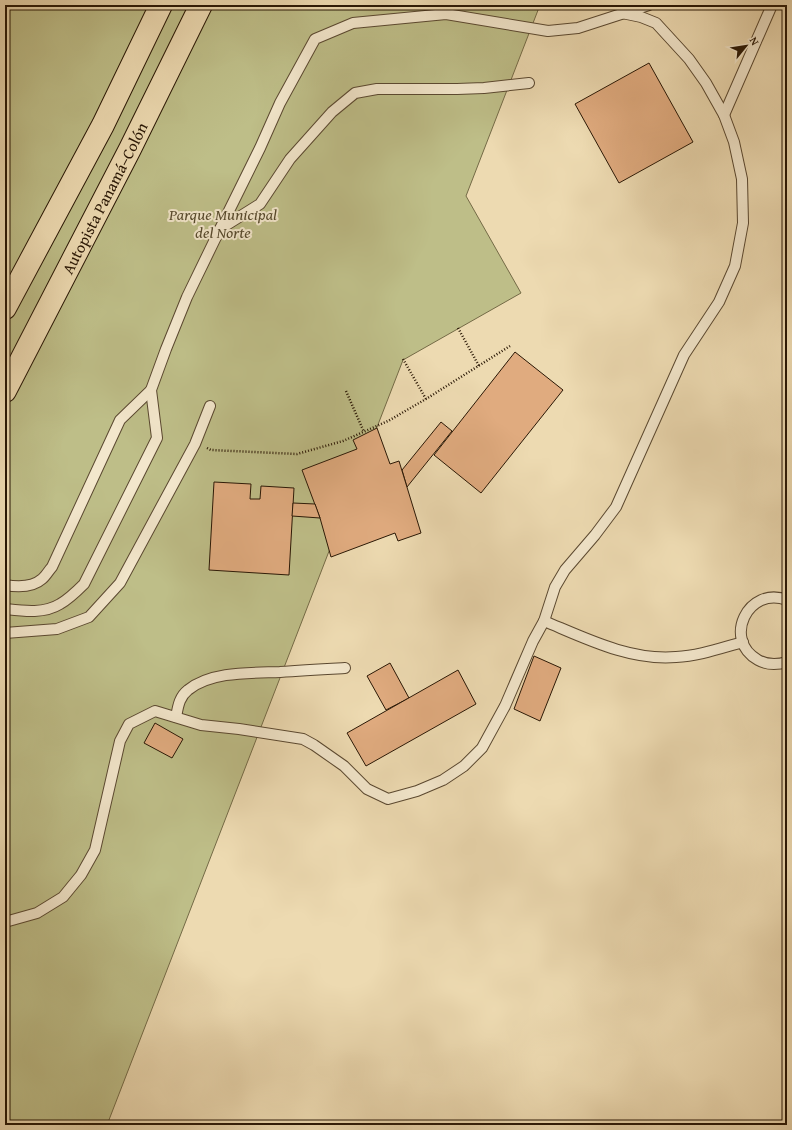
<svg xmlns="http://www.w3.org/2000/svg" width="792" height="1130" viewBox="0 0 792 1130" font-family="'Gentium Book Plus',serif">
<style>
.green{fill:#bebe88;stroke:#746a46}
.building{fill:#e0ab7f;stroke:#291705}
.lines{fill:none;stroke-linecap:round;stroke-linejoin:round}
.lane-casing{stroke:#5a4830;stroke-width:12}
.highway-casing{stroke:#291705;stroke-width:24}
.path{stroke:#291705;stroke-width:2.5;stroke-dasharray:1 2;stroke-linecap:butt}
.lane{stroke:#f3e7cc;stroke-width:10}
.highway{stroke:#eddab1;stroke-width:22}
.labels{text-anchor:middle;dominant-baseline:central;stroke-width:4;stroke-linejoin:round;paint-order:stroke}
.street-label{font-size:16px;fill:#291705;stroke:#f3e7cc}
.park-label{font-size:16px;font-style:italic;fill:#56492c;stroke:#f3e7cc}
</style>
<rect width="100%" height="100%" fill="#eddab1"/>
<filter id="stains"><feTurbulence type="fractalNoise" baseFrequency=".005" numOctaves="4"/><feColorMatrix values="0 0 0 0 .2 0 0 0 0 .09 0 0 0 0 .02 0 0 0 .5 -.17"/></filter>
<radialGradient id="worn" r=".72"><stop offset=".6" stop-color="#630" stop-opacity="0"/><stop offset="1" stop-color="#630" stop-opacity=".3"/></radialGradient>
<path class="green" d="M5 5H540L466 196 521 293 403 360 107 1125H5Z"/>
<g class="building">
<path d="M649 63 693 142 619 183 575 104Z"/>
<path d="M515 352 563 390 481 493 434 455Z"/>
<path d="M441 422 452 431 407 487 402 470Z"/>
<path d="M377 428 390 464 399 461 421 533 398 541 395 533 331 557 320 518 302 470 357 449 353 440Z"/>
<path d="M214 482 251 484 250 499H260L261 486 294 488 289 575 209 570Z"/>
<path d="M293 503 315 504 320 518 292 516Z"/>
<path d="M534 656 561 668 540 721 514 709Z"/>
<path d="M390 663 409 698 386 710 367 676Z"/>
<path d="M458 670 476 704 366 766 347 733Z"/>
<path d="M155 723 183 739 172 758 144 743Z"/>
</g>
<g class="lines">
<defs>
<g id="lane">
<path d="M724 115 772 5"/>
<path d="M220 229 260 148 280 103 315 39 353 23 446 14 548 31 578 28 649 5"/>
<path d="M5 585C17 587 32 588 42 579 46 576 49 570 52 567L120 420 151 390"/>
<path d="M787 600C748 585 722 640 758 660 767 665 777 665 787 662"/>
<path d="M5 609C23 611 44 614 60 604 69 599 77 591 84 584L157 438 151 390 166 349 187 297 220 229 260 204 290 159 332 112 355 93 377 89H457L484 88 529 83"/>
<path d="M544 621C585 638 630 661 676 657 699 656 721 648 743 642"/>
<path d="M5 633 57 629 89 617 120 583 195 444 210 406"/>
<path d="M176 717C178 707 179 697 188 690 211 671 252 673 280 672 302 670 324 669 345 668"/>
<path d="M5 922 37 913 63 897 81 875 95 850 120 741 129 724 155 711 201 725 239 729 303 739 314 745 344 766 367 789 388 799 417 791 443 780 464 766 482 748 505 706 533 641 544 621 555 587 565 570 595 535 616 507 684 355 719 302 735 266 743 223 742 179 734 142 724 115 706 83 689 59 656 23 641 17 622 13"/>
</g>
<g id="highway">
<path d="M5 308 103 125 161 5"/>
<path id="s1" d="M5 391 130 149 201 5"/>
</g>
</defs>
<use href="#lane" class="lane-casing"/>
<use href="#highway" class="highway-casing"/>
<g class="path">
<path d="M458 328 479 366"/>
<path d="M403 359 426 399"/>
<path d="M346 391 364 432"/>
<path d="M207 448 211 450 297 454 343 441 388 421 426 399 510 346"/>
</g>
<use href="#lane" class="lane"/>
<use href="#highway" class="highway"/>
</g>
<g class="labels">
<g class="street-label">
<text stroke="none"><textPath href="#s1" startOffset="217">Autopista Panamá–Colón</textPath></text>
</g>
<g class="park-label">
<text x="223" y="214">Parque Municipal<tspan x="223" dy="18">del Norte</tspan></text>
</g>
</g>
<rect width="792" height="1130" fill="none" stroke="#eddab1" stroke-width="20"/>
<rect x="6" y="6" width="780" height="1118" fill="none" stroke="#291705" stroke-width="2"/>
<rect x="10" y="10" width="772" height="1110" fill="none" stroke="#291705"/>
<g transform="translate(746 46) rotate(60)" stroke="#f3e7cc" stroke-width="3" paint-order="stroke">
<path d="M0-3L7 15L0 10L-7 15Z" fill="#291705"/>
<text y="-6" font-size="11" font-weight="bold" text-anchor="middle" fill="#291705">N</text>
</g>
<rect width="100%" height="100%" filter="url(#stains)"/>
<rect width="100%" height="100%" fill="url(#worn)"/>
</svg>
